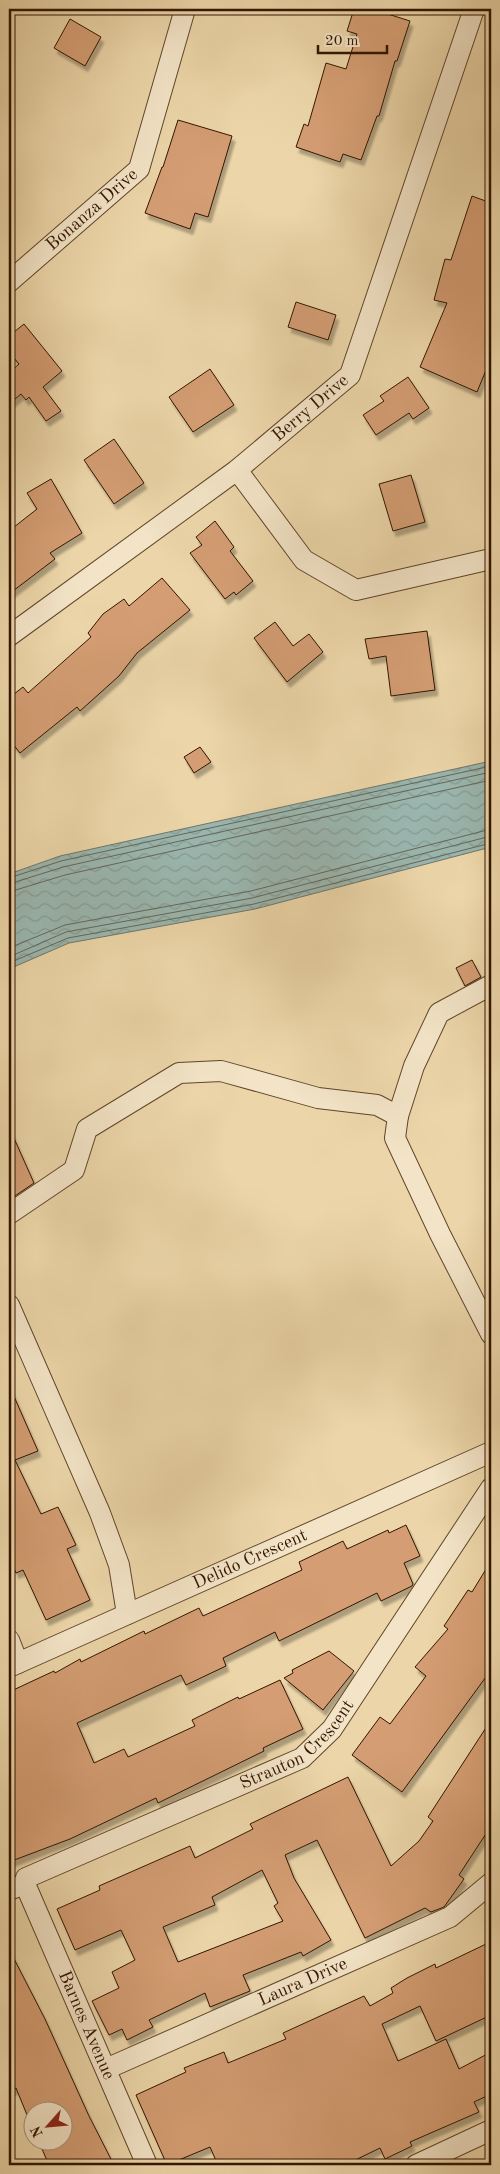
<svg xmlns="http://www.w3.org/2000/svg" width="500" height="2174" viewBox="0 0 500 2174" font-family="'Old Standard TT',serif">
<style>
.water{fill:url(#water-waves);stroke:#70766a}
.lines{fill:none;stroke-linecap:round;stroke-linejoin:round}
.shore{stroke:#666658;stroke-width:1}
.building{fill:#d49d73;stroke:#321500;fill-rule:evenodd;filter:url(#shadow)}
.minor-casing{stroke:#60452a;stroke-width:22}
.minor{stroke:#f3e4c7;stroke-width:20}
.labels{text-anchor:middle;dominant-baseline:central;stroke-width:4.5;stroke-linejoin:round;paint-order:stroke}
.street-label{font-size:18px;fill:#321500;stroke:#f3e4c7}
</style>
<defs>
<pattern id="water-waves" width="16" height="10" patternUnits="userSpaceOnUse" patternTransform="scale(1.25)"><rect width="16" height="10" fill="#9ab7b0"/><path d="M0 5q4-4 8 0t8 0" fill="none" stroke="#859c96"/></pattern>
<filter id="shadow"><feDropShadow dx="3" dy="5.5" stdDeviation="1" flood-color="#0004"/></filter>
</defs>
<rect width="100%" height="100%" fill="#ecd6a9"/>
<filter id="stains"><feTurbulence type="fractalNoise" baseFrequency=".004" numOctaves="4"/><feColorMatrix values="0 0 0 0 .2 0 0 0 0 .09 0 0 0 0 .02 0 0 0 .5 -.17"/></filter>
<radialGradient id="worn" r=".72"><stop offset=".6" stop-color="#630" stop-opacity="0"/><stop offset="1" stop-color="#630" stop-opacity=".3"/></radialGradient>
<path class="water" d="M491 761V847L255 909 69 943 9 969V874L60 856Z"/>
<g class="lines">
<g class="shore">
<path d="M9 878 61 861 491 766"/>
<path d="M9 884 63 867 491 772"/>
<path d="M9 892 65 875 491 780"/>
<path d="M9 948 65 925 251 891 491 829"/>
<path d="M9 957 66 932 252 898 491 836"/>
<path d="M9 963 68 938 254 904 491 843"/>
</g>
</g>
<g class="building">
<path d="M354 9H372L410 21 397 61H395L379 116H377L361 160 343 154 340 162 296 147 304 124 308 126 326 63 346 69 357 34 347 31Z"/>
<path d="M70 19 101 37 85 66 54 48Z"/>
<path d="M178 120 232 136 208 217 195 213 190 229 145 213 162 167H163Z"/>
<path d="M472 196 491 203V358L477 392 420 367 447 303 434 300 445 259 451 260Z"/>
<path d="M296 302 336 315 328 340 288 327Z"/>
<path d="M24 324 62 371 43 387 61 411 46 421 29 397 26 400 21 394 9 404V373L19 364 9 352V336Z"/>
<path d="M210 369 234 405 193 432 169 397Z"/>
<path d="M408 377 429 408 413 419 409 413 376 435 363 415 384 401 380 396Z"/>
<path d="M114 439 144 483 114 504 84 460Z"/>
<path d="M411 475 425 522 393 531 379 484Z"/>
<path d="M51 479 82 533 50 553 55 559 9 594V531L37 509 27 493Z"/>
<path d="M215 521 234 547 230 551 253 581 236 595 234 592 225 599 190 553 202 545 196 537Z"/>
<path d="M162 578 190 610 137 653 119 676 80 711 77 707 20 753 9 739V698L23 687 28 693 91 637 88 633 103 614 124 599 129 606Z"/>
<path d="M275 622 293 646 309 634 323 652 287 682 254 638Z"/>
<path d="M427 631 435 690 391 696 386 656 369 659 365 639Z"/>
<path d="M200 747 211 762 194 773 184 757Z"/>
<path d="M472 960 481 977 465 986 456 968Z"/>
<path d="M9 1127 34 1183 9 1200Z"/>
<path d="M9 1385 38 1451 15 1460 41 1514 58 1507 76 1545 67 1549 90 1600 46 1620 23 1570 16 1573 9 1557Z"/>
<path d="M406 1525 420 1556 404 1563 413 1584 412 1586 381 1601 377 1593 279 1641 275 1632 223 1658 226 1666 186 1685 181 1675 77 1723 94 1763 124 1749 128 1757 195 1726 192 1720 238 1697 239 1699 280 1680 303 1729 263 1748 264 1751 158 1803 156 1798 70 1839 9 1862V1692L54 1671 55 1673 80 1659 81 1662 144 1631 145 1634 199 1608 203 1616 302 1570 299 1562 343 1541 347 1549 388 1530 389 1533Z"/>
<path d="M491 1561V1670L402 1792 352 1755 380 1717 390 1724 426 1676 415 1667 448 1629 444 1626 468 1590 472 1592Z"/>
<path d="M329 1651 354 1671 323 1710 284 1678 293 1673 292 1670Z"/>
<path d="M491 1720V1826L459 1875 464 1879 444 1907 431 1912 425 1908 365 1938 317 1840 285 1855 294 1878 331 1940 303 1956 301 1952 243 1975 250 1991 210 2007 205 1993 149 2020 153 2027 127 2040 122 2029 109 2035 92 2001 119 1988 112 1972 135 1960 121 1930 75 1950 57 1909 100 1890 99 1886 190 1846 195 1858 253 1829 250 1824 348 1777 391 1866 419 1841 433 1821 428 1817ZM262 1870 278 1903 274 1906 283 1921 178 1962 163 1927 215 1905 212 1897Z"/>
<path d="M486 1944 491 1955V2015L436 2041 420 2006 382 2024 398 2061 446 2039 459 2069 491 2052V2094L474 2102 479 2112 410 2142 412 2146 385 2159 380 2148 345 2165H218L210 2147 167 2165 136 2095 186 2072 184 2068 224 2052 228 2063 286 2039 283 2033 364 1996 370 2006 393 1993 391 1988 407 1978 435 1964 436 1968Z"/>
<path d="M9 1949 45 2019 89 2116 114 2165H49L39 2142H62V2112H32V2127L16 2088 9 2092Z"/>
</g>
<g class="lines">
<defs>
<g id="minor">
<path id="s1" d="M9 282 139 169 185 9"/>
<path d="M237 470 304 560 356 590 491 559"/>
<path id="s2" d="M9 636 237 470 350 375 474 9"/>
<path d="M491 985 439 1013 414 1066 398 1116 395 1138 440 1234 491 1334"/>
<path d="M9 1214 74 1170 87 1129 179 1073 221 1071 318 1098 377 1105 398 1116"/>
<path d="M9 1305 100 1513 119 1565 127 1614"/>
<path d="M9 1640 18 1663"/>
<path id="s3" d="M9 1667 491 1452"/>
<path id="s4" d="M25 1884 147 2165"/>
<path id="s5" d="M9 1890 25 1884 26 1878 302 1758 332 1729 491 1488"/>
<path id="s6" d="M106 2069 450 1917 491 1883"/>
<path d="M416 2165 491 2130"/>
</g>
</defs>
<use href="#minor" class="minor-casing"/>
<use href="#minor" class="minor"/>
</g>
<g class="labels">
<g class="street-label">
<text stroke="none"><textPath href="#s1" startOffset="110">Bonanza Drive</textPath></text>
<text stroke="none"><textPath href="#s2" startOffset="378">Berry Drive</textPath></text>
<text stroke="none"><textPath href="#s3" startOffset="264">Delido Crescent</textPath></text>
<text stroke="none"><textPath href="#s5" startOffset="328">Strauton Crescent</textPath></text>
<text stroke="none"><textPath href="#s6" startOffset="215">Laura Drive</textPath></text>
<text stroke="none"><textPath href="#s4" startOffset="154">Barnes Avenue</textPath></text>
</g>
</g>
<rect width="500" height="2174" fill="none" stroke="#ecd6a9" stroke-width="30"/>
<rect x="10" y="10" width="480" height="2154" fill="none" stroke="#321500" stroke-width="2.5"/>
<rect x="15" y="15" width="470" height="2144" fill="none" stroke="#321500"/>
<g transform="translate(48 2126) rotate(243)"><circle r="24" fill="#f3e4c7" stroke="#a69177"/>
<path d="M0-4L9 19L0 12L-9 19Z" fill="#8f2418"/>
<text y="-8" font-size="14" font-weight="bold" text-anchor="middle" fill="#321500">N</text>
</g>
<path d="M318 45v8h69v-8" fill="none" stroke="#321500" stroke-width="2.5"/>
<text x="325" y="45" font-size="15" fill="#321500" stroke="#f3e4c7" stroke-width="4" paint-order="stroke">20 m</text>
<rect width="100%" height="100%" filter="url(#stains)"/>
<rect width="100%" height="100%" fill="url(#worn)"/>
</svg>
